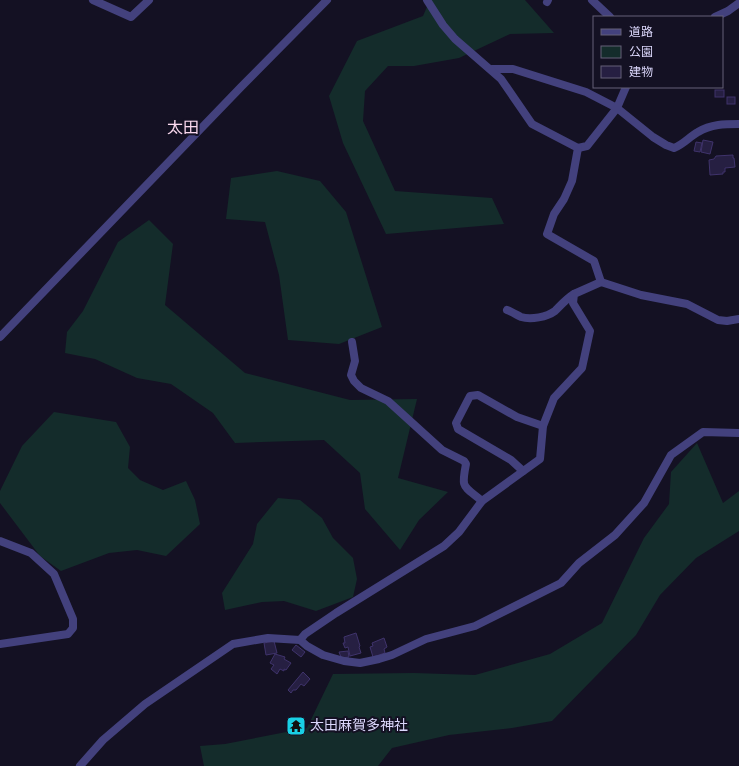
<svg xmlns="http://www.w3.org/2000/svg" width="739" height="766" viewBox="0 0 739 766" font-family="Overpass,'Noto Sans JP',sans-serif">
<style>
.green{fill:#142c2b}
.building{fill:#261f42;stroke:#3f336b}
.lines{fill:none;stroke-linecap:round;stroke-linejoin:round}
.minor{stroke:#43417d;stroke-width:8}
.labels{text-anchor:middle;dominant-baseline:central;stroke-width:4;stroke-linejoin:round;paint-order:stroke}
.poi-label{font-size:14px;fill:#dbd7fb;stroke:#141123;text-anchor:start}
.quarter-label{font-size:16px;fill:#fbd9ee;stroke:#141123}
</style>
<rect width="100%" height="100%" fill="#141123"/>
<g class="green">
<path d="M430 0H525L554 33 510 34 459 58 414 66H388L365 91 363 121 395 191 492 198 504 224 386 234 343 143 329 96 357 41 423 16Z"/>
<path d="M277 171 320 181 346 212 382 327 339 344 288 340 279 275 265 222 226 219 231 178Z"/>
<path d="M149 220 173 244 165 305 245 373 350 400 417 399 398 478 448 492 419 520 400 550 365 509 360 473 324 440 235 443 213 413 171 384 137 378 95 359 65 353 67 332 83 311 118 242Z"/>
<path d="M54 412 116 422 130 447 128 468 140 480 163 490 186 481 195 500 200 524 166 556 137 550 109 553 61 571 40 556 0 503V491L22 446Z"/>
<path d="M697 443 723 503 739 491V531L696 558 660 595 636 635 552 721 512 728 449 735 392 748 378 766H204L200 746 225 744 307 728 333 674 414 673 475 675 550 654 602 623 644 538 669 504 671 472Z"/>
<path d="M278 498 300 500 322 518 333 538 353 558 357 579 353 597 316 611 284 601 262 602 225 610 222 593 253 544 257 524Z"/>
</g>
<g class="building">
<rect x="715" y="90" width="9" height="7"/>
<rect x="727" y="97" width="8" height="7"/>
<path d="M703 140 713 142 710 154 701 152Z"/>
<path d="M696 142 702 143 700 152 694 151Z"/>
<path d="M733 155V158H734L735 167 725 168V172H723V174L710 175 709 160 714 159 716 156Z"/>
<path d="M356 633 360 646 359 647 361 653 350 656 348 647 345 648 343 643H345L344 637Z"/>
<path d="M384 638 387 647 384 649 385 653 373 657 370 647 373 646 372 643Z"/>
<path d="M274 641 277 653 266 655 264 643Z"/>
<path d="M296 645 305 652 301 657 292 650Z"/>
<path d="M348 651 349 657 343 658 341 657 339 652Z"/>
<path d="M275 654 285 657 284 659 291 663 286 670 284 669V671L280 669 277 674 271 669 274 665 270 663Z"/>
<path d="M303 672 310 679 304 686 301 684 296 690H293L291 693 288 690Z"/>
<path d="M294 721 296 723 297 721 300 723 298 725 301 727 297 731 296 730 294 732 290 726Z"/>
</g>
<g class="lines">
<g class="minor">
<path d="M93 0 131 17 149 0"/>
<path d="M592 0 610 17"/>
<path d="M547 2 548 0"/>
<path d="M715 17 728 11 739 3"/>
<path d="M492 69H513L586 92 617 108 653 137 666 145 674 148C684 144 689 137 698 132 711 124 725 124 739 124"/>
<path d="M578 148 587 146 617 108 626 87"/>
<path d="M601 282 641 295 687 304 718 320 727 321 739 319"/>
<path d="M507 310C512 312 517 315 521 317 531 320 547 317 555 311 561 305 566 299 574 294"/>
<path d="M0 337 241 87 327 0"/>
<path d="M352 342 355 361 351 375 354 381 361 388 388 401 442 450 464 461 466 464C461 489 463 485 482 501"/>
<path d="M523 471 511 460 458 429 456 423 470 396 478 395 517 417 543 426"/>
<path d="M0 541 31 553 54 574 73 619V628L68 634 0 644"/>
<path d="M300 640 307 646 323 655 344 661 360 663 379 659 392 655 426 639 475 626 561 583 579 563 615 535 644 503 671 455 703 432 739 433"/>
<path d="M80 766 103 740 145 704 233 644 268 638 300 640 305 634 336 613 444 546 459 532 482 501 540 459 543 426 554 398 582 368 590 331 573 303 574 294 601 282 594 261 547 234 554 214 564 199 572 181 578 148 532 124 501 79 455 39 443 25 427 0"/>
</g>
</g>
<defs>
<symbol id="temple-square" viewBox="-11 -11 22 22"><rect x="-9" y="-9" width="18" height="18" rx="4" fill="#19d0e5" stroke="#141123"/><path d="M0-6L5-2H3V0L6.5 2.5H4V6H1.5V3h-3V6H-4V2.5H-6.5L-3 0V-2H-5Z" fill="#111"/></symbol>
</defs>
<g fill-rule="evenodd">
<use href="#temple-square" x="285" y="715" width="22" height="22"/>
</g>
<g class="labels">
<g class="poi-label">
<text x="310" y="726">太田麻賀多神社</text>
</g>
<g class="quarter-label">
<text x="183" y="129">太田</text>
</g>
</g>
<rect x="593" y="16" width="130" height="72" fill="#141123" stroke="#646079"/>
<rect x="601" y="29" width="20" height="6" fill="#43417d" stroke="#646079"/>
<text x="629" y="36" font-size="12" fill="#dbd7fb">道路</text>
<rect x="601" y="46" width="20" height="12" fill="#142c2b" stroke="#646079"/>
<text x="629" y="56" font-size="12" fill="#dbd7fb">公園</text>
<rect x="601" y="66" width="20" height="12" fill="#261f42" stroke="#646079"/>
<text x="629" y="76" font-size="12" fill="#dbd7fb">建物</text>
</svg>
